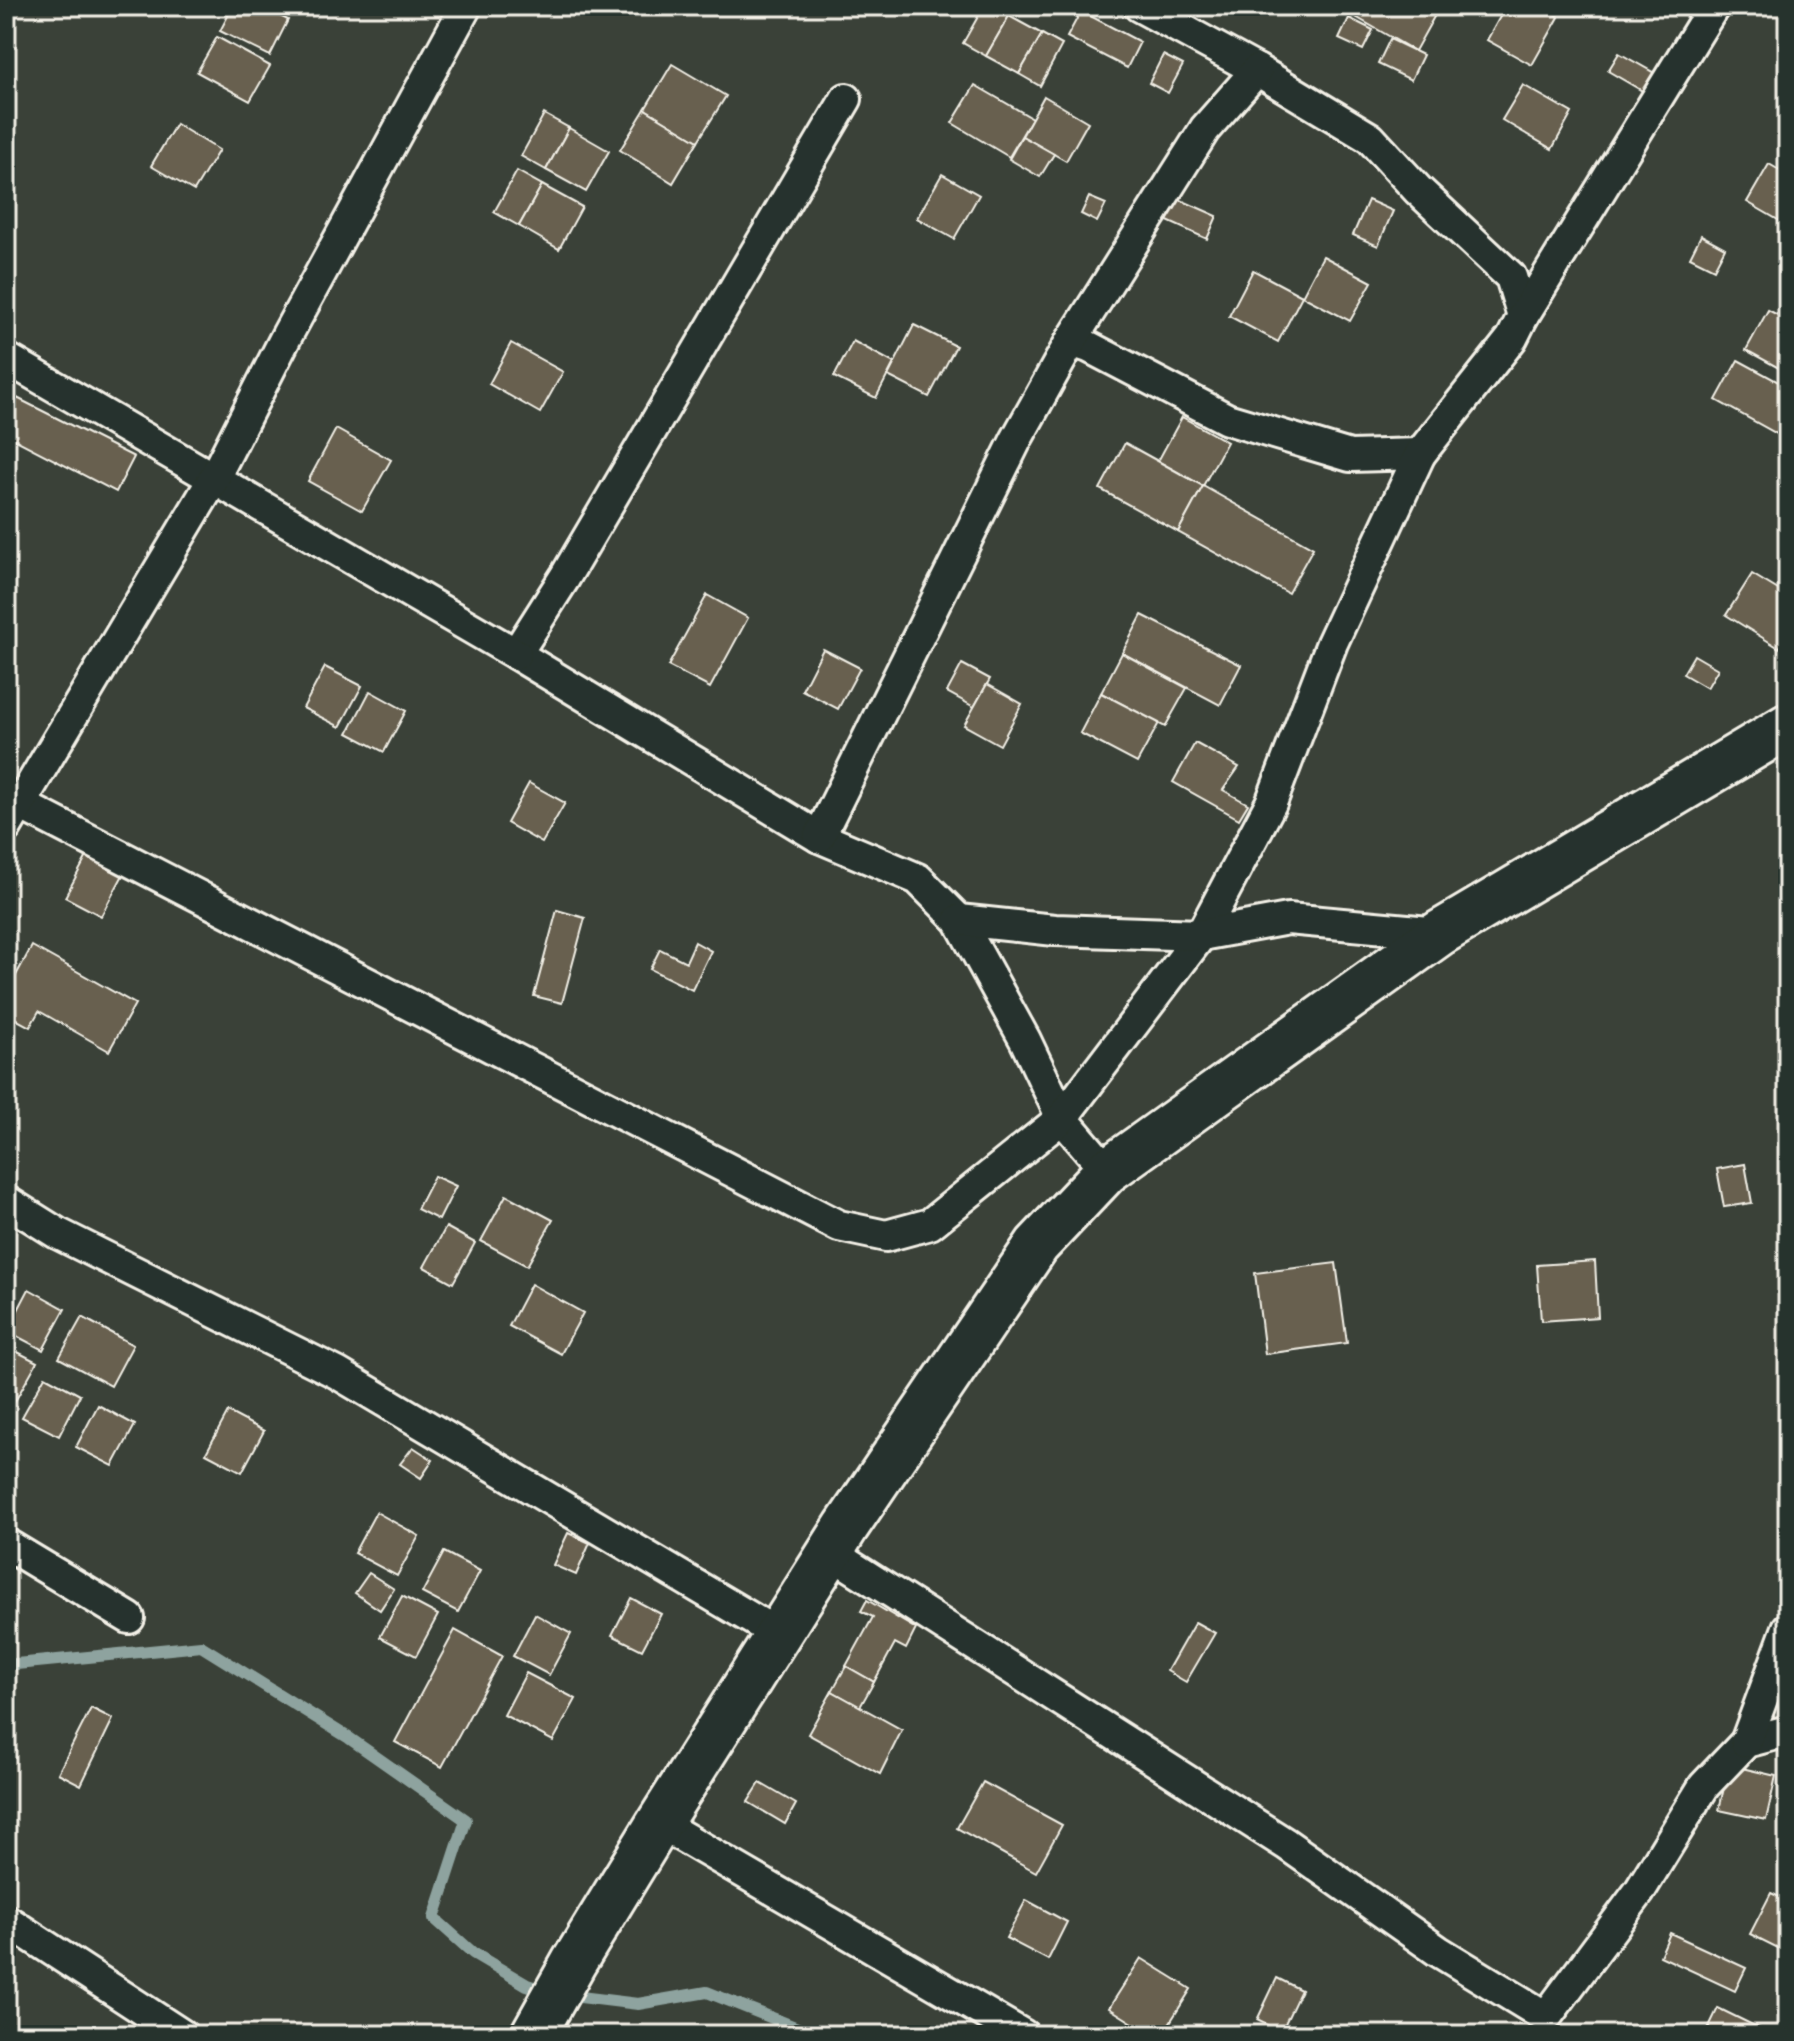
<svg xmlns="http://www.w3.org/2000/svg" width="1794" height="2041" viewBox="0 0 1794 2041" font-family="'Comic Neue',sans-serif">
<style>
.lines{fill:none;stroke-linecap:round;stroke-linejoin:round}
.stream{stroke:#8ea39f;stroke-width:12}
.building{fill:#686150;stroke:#f4f1e8;stroke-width:2}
.street-casing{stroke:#f4f1e8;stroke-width:36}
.secondary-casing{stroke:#f4f1e8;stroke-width:50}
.street{stroke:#26332d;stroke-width:30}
.secondary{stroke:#26332d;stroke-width:44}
</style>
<rect width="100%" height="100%" fill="#3a4138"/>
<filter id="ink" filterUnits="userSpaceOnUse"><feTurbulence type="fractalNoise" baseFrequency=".0125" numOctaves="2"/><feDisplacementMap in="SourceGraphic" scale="16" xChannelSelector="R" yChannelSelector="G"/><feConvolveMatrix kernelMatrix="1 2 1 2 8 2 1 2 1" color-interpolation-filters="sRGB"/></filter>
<g filter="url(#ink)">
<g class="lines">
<path class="stream" d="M6 1665 201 1646 349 1738 466 1820 434 1918 473 1953 527 1985 556 1994 638 2004 707 1992 815 2035"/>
</g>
<g class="building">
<path d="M233 6H260L288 20 270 56 220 31Z"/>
<path d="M984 6H991L1009 16 986 56 963 43Z"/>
<path d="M1351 6H1440L1415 51 1347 12Z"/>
<path d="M1506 6H1540L1559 17 1532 65 1487 40Z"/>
<path d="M1081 11 1140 42 1127 68 1067 37Z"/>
<path d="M1009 16 1042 34 1019 74 986 56Z"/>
<path d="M1349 18 1373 30 1363 50 1339 39Z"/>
<path d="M1042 34 1062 45 1040 86 1019 74Z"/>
<path d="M217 37 270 66 250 101 197 72Z"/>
<path d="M1390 39 1423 55 1411 80 1378 64Z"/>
<path d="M1619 53 1656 74 1646 93 1608 71Z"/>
<path d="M1163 55 1183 65 1168 93 1149 83Z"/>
<path d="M672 64 726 96 698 141 645 109Z"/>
<path d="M975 85 1032 118 1009 157 952 123Z"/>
<path d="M1523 85 1572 113 1552 149 1502 120Z"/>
<path d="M1044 96 1088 122 1066 161 1022 136Z"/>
<path d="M645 109 698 141 673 183 620 150Z"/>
<path d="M544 114 569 128 546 170 521 156Z"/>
<path d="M176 124 219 150 194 191 151 166Z"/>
<path d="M569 128 609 151 586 192 546 170Z"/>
<path d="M1022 136 1054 154 1040 177 1009 159Z"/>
<path d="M1769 164 1788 175 1787 225 1747 202Z"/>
<path d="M517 171 542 185 519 226 494 212Z"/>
<path d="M942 174 979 195 954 239 917 218Z"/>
<path d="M542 185 582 207 559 249 519 226Z"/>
<path d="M1089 197 1106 204 1097 222 1081 214Z"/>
<path d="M1174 197 1217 216 1207 239 1163 219Z"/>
<path d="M1368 200 1393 211 1378 246 1353 235Z"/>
<path d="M1701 235 1725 248 1714 269 1690 257Z"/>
<path d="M1323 256 1372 282 1350 321 1302 296Z"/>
<path d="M1253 270 1302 296 1278 342 1229 316Z"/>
<path d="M1768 310 1788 320V373L1746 350Z"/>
<path d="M914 325 956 346 929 397 888 376Z"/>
<path d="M853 341 894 363 876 398 834 377Z"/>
<path d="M511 343 563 372 540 413 489 384Z"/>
<path d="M1738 360 1788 387V440L1716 400Z"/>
<path d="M17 398 134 457 116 492 6 435V420Z"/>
<path d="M1182 417 1227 442 1203 486 1158 461Z"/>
<path d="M336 429 391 460 362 511 308 481Z"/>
<path d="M1125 443 1203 486 1178 532 1100 489Z"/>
<path d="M1203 486 1313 548 1288 593 1178 532Z"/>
<path d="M1752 574 1788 596V634L1779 648 1726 615Z"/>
<path d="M707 595 748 618 710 688 668 666Z"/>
<path d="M1142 615 1241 665 1220 705 1122 653Z"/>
<path d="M823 649 860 668 838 709 802 690Z"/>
<path d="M1122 653 1187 688 1165 727 1101 693Z"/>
<path d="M1694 655 1718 669 1707 688 1683 674Z"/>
<path d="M962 664 990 679 974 707 947 692Z"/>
<path d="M325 667 362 686 340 727 303 708Z"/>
<path d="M987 684 1022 704 1000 745 964 725Z"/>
<path d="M370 691 406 711 384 752 348 733Z"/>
<path d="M1101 693 1159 723 1137 763 1080 733Z"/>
<path d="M1195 743 1239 767 1223 790 1248 804 1239 819 1173 782Z"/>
<path d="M529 783 565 803 542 843 507 823Z"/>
<path d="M87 856 123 875 101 916 65 897Z"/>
<path d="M557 910 585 918 562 1003 534 996Z"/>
<path d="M695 942 711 951 692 990 650 969 660 949 686 962Z"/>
<path d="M32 946 135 1004 109 1051 39 1011 30 1027 6 1014V1009L14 994 8 990Z"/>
<path d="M1745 1164 1752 1203 1724 1207 1717 1169Z"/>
<path d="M434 1176 456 1186 439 1220 417 1209Z"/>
<path d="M506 1195 553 1220 527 1266 481 1241Z"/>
<path d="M446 1227 475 1243 453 1283 424 1267Z"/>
<path d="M1595 1261 1598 1317 1541 1321 1537 1265Z"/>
<path d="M1336 1263 1347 1343 1265 1354 1255 1273Z"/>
<path d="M531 1284 583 1313 561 1354 509 1326Z"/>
<path d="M29 1289 65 1309 43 1350 7 1331Z"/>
<path d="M82 1317 133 1345 111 1386 59 1358Z"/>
<path d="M6 1346 37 1362 14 1403 6 1399Z"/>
<path d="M45 1376 80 1395 59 1436 22 1417Z"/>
<path d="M98 1405 135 1425 113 1466 76 1447Z"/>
<path d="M228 1412 264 1431 242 1472 206 1453Z"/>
<path d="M413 1447 433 1460 421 1478 400 1464Z"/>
<path d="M376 1512 419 1536 397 1576 354 1553Z"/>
<path d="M568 1533 590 1543 576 1575 553 1565Z"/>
<path d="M444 1552 480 1571 458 1612 422 1593Z"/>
<path d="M369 1573 394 1589 380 1610 355 1593Z"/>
<path d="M402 1596 438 1615 416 1656 380 1637Z"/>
<path d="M631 1598 661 1614 642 1650 612 1635Z"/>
<path d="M867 1600 916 1629 906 1649 895 1643 874 1682 846 1666 873 1617 861 1611Z"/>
<path d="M535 1614 571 1634 549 1675 513 1656Z"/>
<path d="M1195 1622 1215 1633 1186 1682 1167 1671Z"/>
<path d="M455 1630 502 1656 442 1767 395 1742Z"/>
<path d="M846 1666 874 1682 860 1707 832 1691Z"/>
<path d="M526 1673 576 1699 553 1741 504 1715Z"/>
<path d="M832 1691 902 1730 880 1774 808 1734Z"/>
<path d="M91 1708 113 1719 81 1785 58 1773Z"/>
<path d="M1729 1765 1776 1776 1766 1820 1719 1810Z"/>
<path d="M983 1782 1062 1825 1036 1872 957 1828Z"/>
<path d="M760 1783 796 1804 785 1824 748 1802Z"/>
<path d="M1771 1893 1788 1901V1953L1750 1934Z"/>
<path d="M1026 1900 1067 1922 1048 1960 1006 1938Z"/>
<path d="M1670 1933 1746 1968 1735 1991 1660 1956Z"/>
<path d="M1141 1958 1191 1989 1162 2035H1152L1109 2008Z"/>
<path d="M1277 1978 1301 1990 1281 2032 1257 2020Z"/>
<path d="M1718 2008 1763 2030 1761 2035H1705Z"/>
</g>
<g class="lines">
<defs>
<g id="street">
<path d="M1139 6 1257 70 1370 138 1418 190 1511 277 1523 316"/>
<path d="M846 99 565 577 516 654 819 837 918 879 959 920 1025 1040 1062 1118 1107 1171"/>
<path d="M1071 341 1089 347 1227 419 1350 456 1420 454"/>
<path d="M6 358 516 654"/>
<path d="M6 797 839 1226 886 1236 930 1224 1062 1118 1201 935 1271 803 1332 643 1420 454 1512 338 1523 316 1714 6"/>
<path d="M6 827 213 480 287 335 466 6"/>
<path d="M819 837 1016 440 1071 341 1205 129 1257 70"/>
<path d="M959 920 1055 930 1201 935 1288 919 1440 933"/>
<path d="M6 1201 57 1233 337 1373 776 1633"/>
<path d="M6 1544 129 1618"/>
<path d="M829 1552 1286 1844 1438 1951 1546 2017 1639 1892 1704 1786 1746 1742 1788 1731"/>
<path d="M1746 1742 1788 1628"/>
<path d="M659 1823 1023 2035"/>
<path d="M6 1920 182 2035"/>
</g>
<path id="secondary" d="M533 2035 574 1962 659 1823 846 1527 1037 1245 1107 1171 1440 933 1788 726"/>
</defs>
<use href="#street" class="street-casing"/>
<use href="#secondary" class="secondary-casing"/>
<use href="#street" class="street"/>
<use href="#secondary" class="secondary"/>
</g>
</g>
<rect width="1794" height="2041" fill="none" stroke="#26332d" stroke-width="32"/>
<rect x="16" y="16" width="1762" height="2009" fill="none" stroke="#f4f1e8" stroke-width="3" filter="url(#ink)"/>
</svg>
